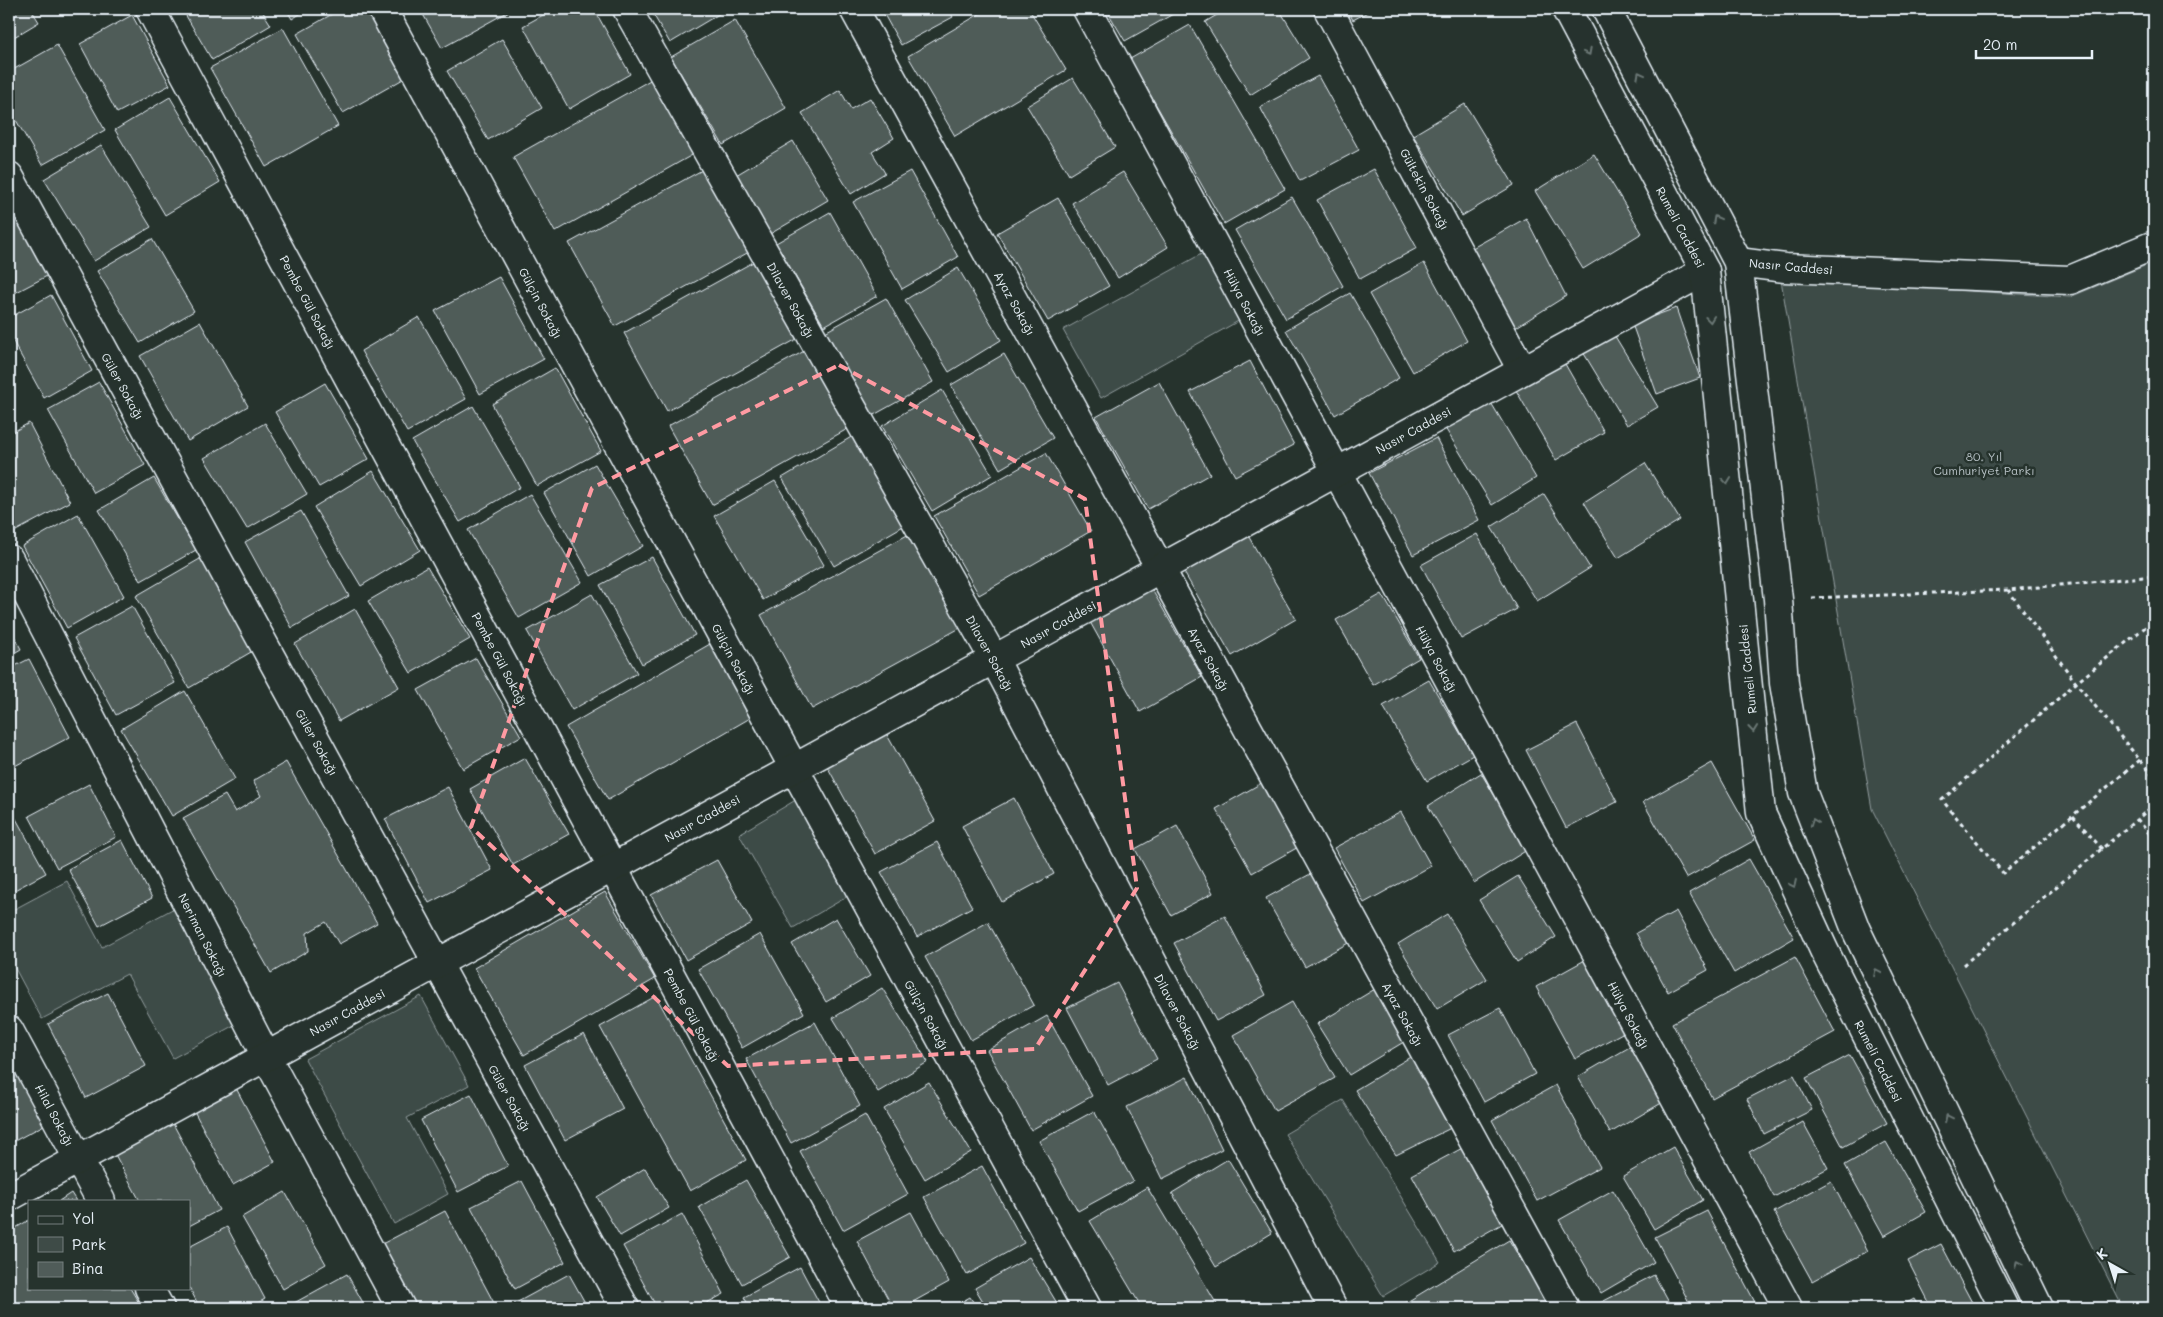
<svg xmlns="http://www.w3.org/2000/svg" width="2163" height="1317" viewBox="0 0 2163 1317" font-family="Mali,sans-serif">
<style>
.green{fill:#3e4b47;stroke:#939ea0}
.building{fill:#505c59;stroke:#e8f1f8}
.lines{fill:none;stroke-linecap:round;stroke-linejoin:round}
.minor-casing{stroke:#e8f1f8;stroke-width:31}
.tertiary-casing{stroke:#e8f1f8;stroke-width:31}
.path{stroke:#e8f1f8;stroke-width:3;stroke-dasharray:4 4;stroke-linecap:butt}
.minor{stroke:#26332d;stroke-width:28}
.tertiary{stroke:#26332d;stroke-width:28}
.oneway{stroke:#6a7674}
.marked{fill:none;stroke:#ff9aa2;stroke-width:4;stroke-dasharray:10 6;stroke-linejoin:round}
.labels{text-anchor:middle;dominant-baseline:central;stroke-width:5;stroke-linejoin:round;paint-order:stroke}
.street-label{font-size:12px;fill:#e8f1f8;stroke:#26332d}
.park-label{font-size:12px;fill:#b5bfc3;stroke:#26332d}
</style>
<rect width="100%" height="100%" fill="#26332d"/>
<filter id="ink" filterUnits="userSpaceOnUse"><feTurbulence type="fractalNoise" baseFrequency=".02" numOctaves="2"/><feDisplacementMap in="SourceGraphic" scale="10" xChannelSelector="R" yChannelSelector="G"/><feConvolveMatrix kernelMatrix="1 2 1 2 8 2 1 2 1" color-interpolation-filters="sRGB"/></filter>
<g filter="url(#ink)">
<g class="green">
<path d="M1205 252 1242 319 1101 398 1063 330Z"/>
<path d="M2154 262V1308H2123L1872 809 1781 280 2070 297Z"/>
<path d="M809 792 864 887 793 928 739 834Z"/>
<path d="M67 881 102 947 178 906 240 1022 173 1058 127 974 42 1019 9 957V912Z"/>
<path d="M421 996 469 1085 407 1118 448 1194 394 1224 305 1059Z"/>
<path d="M1343 1100 1440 1262 1383 1296 1285 1134Z"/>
</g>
<g class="building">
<path d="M9 9H31L39 22 9 40Z"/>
<path d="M182 9H261L271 25 212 60Z"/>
<path d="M286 9H308L292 19Z"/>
<path d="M341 9H365L405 78 343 113 297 34Z"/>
<path d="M420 9H513L442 48Z"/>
<path d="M554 9H594L630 74 569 109 523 26Z"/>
<path d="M650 9H722L724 11 670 43Z"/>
<path d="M881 9H949L953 17 901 45Z"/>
<path d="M988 9H1029L1066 70 955 136 908 56Z"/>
<path d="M1106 9H1182L1125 41Z"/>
<path d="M1227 9H1279L1309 58 1250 95 1205 22Z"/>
<path d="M1347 9H1373L1353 20Z"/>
<path d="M132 15 170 85 117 113 80 44Z"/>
<path d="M735 20 786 108 723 145 671 57Z"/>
<path d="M1190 25 1285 189 1224 224 1130 59Z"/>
<path d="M283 28 338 126 266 167 210 68Z"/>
<path d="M502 39 542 108 488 140 447 71Z"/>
<path d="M57 45 105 130 42 165 9 108V72Z"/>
<path d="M1318 76 1359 150 1300 181 1260 107Z"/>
<path d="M1073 78 1115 147 1069 175 1027 106Z"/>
<path d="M652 79 694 154 555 232 513 157Z"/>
<path d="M840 90 851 109 870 98 894 138 872 152 885 173 851 194 802 113Z"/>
<path d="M170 97 220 182 165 215 115 130Z"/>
<path d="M1465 104 1514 185 1462 216 1413 135Z"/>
<path d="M793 141 828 200 770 234 736 175Z"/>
<path d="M101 145 151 227 94 261 44 179Z"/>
<path d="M1594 154 1642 233 1583 269 1535 191Z"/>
<path d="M704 169 749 252 615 326 569 243Z"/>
<path d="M1374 169 1417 248 1360 279 1317 200Z"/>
<path d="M910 171 958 257 902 289 853 202Z"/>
<path d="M1123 172 1168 247 1118 278 1072 203Z"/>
<path d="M1292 197 1343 286 1286 319 1235 230Z"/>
<path d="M1058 198 1109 286 1048 321 997 233Z"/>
<path d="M9 205 47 276 9 296Z"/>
<path d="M830 212 877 296 824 326 776 243Z"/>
<path d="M1526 218 1566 296 1510 331 1467 251Z"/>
<path d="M152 239 194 311 140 343 97 271Z"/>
<path d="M755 261 797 339 667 411 624 333Z"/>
<path d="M1424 263 1467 341 1413 372 1369 294Z"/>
<path d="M958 268 1001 340 949 372 905 300Z"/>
<path d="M499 277 544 359 480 394 435 311Z"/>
<path d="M1350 293 1399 378 1335 415 1286 330Z"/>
<path d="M51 295 92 371 44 398 9 334V318Z"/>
<path d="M886 298 933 382 872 416 825 332Z"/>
<path d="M1676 308 1700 378 1657 394 1632 324Z"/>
<path d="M419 317 466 399 407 432 361 351Z"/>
<path d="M200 322 248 406 188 441 140 356Z"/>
<path d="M1610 328 1658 407 1627 425 1580 347Z"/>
<path d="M808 349 851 427 712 505 668 426Z"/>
<path d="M1004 354 1053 438 1000 469 951 385Z"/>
<path d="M1561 357 1604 432 1556 460 1513 385Z"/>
<path d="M1250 361 1294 445 1235 476 1190 392Z"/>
<path d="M555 368 601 451 537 486 492 404Z"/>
<path d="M99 382 145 465 94 493 48 410Z"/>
<path d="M1159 382 1210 474 1148 509 1096 417Z"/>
<path d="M325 383 369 459 319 487 275 412Z"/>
<path d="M942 390 992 475 932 511 882 426Z"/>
<path d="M1490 401 1536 478 1492 505 1445 428Z"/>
<path d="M473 406 520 487 460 522 412 441Z"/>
<path d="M29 423 70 502 14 532 9 522V434Z"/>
<path d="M265 423 307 494 247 529 204 458Z"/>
<path d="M853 436 905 525 834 566 782 478Z"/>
<path d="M1436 438 1479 520 1413 555 1369 473Z"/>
<path d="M1046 453 1091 531 979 595 934 516Z"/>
<path d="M1645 463 1680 520 1618 558 1584 502Z"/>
<path d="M595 464 643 546 591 576 544 493Z"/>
<path d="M373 471 420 550 361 586 314 507Z"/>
<path d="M154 478 196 550 141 581 99 510Z"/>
<path d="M775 481 824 565 763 600 714 516Z"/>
<path d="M530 494 582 582 519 618 468 530Z"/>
<path d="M1544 494 1590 568 1537 601 1491 527Z"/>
<path d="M301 511 349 596 292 628 245 542Z"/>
<path d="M78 514 124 596 67 628 22 546Z"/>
<path d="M1246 532 1296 619 1232 656 1182 569Z"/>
<path d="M911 533 962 627 812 709 761 615Z"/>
<path d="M1477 534 1517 609 1461 639 1421 565Z"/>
<path d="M205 556 258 648 189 688 136 596Z"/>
<path d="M652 557 695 635 642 664 600 585Z"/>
<path d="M427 567 470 639 411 673 368 601Z"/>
<path d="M1151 588 1202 677 1140 712 1090 622Z"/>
<path d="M592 594 637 673 572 710 527 631Z"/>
<path d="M1382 594 1419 658 1373 685 1336 620Z"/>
<path d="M132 606 175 683 116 715 74 638Z"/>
<path d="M355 609 399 687 339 721 295 644Z"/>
<path d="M9 626 21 649 9 656Z"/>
<path d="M710 644 752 717 608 800 566 727Z"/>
<path d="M476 658 521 736 463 769 418 690Z"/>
<path d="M29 659 70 737 9 769V669Z"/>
<path d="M1429 680 1473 755 1427 781 1383 706Z"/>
<path d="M185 691 235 779 172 816 121 729Z"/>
<path d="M1577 724 1617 802 1566 828 1526 750Z"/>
<path d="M886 733 935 821 875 854 827 766Z"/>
<path d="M525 758 569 834 513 865 470 789Z"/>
<path d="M286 762 377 923 339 944 326 922 307 933 308 951 271 973 183 818 225 795 235 812 261 796 253 781Z"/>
<path d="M1712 763 1755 840 1686 878 1643 802Z"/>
<path d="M1481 773 1527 850 1474 883 1428 806Z"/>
<path d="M1265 781 1302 845 1252 873 1216 809Z"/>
<path d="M89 784 116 837 57 868 29 816Z"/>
<path d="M448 787 492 870 429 903 385 819Z"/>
<path d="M1014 798 1054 874 1002 902 962 826Z"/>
<path d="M9 806 46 873 9 893Z"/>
<path d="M1401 812 1431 866 1364 903 1334 848Z"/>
<path d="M1177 826 1213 893 1171 915 1135 849Z"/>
<path d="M122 840 152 898 99 926 68 869Z"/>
<path d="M937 842 972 907 917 937 881 872Z"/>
<path d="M1749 859 1794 938 1734 973 1689 893Z"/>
<path d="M717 860 752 923 686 960 651 895Z"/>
<path d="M1314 872 1352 941 1305 967 1266 898Z"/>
<path d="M1518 876 1556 937 1517 962 1479 900Z"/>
<path d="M605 892 655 979 524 1055 474 968Z"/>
<path d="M1676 911 1708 970 1668 992 1636 933Z"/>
<path d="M1447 914 1487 979 1437 1009 1398 944Z"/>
<path d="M1225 916 1266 995 1216 1021 1174 943Z"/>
<path d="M836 918 870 976 826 1002 792 944Z"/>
<path d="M988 922 1034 1005 971 1040 925 957Z"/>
<path d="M760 934 804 1013 742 1048 698 969Z"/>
<path d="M1795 957 1835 1032 1712 1098 1672 1023Z"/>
<path d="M1585 960 1624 1032 1575 1059 1536 987Z"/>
<path d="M1117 983 1157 1059 1108 1085 1067 1008Z"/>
<path d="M882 988 928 1062 878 1092 833 1018Z"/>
<path d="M1375 989 1407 1040 1349 1075 1317 1024Z"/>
<path d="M108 993 146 1066 86 1098 48 1024Z"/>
<path d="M656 996 746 1160 690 1191 600 1027Z"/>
<path d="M1292 1002 1335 1078 1275 1111 1233 1035Z"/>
<path d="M1500 1008 1535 1074 1484 1102 1448 1035Z"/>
<path d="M1047 1016 1092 1096 1031 1130 987 1050Z"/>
<path d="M815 1022 860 1106 791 1143 746 1059Z"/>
<path d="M584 1034 623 1109 565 1140 525 1065Z"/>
<path d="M1633 1045 1665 1101 1610 1133 1578 1077Z"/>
<path d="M1850 1055 1887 1123 1843 1147 1806 1078Z"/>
<path d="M9 1056 44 1125 9 1144Z"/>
<path d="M1412 1056 1457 1125 1396 1155 1355 1090Z"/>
<path d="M1794 1075 1812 1110 1764 1134 1747 1099Z"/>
<path d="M1187 1077 1222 1149 1162 1179 1127 1107Z"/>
<path d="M929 1082 971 1152 925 1179 884 1109Z"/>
<path d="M1556 1085 1600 1167 1537 1201 1492 1120Z"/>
<path d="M236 1088 275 1162 233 1185 194 1111Z"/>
<path d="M471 1094 508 1166 458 1192 421 1120Z"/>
<path d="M1094 1111 1133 1181 1078 1211 1039 1141Z"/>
<path d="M865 1115 908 1194 843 1230 800 1151Z"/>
<path d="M170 1118 219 1210 189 1226V1201H140L112 1149Z"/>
<path d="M1803 1122 1828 1168 1774 1197 1749 1152Z"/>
<path d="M1886 1142 1926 1212 1884 1236 1845 1165Z"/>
<path d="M1468 1145 1509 1220 1454 1251 1412 1175Z"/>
<path d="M1673 1147 1703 1200 1654 1229 1623 1176Z"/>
<path d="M1228 1159 1272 1233 1216 1267 1172 1193Z"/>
<path d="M982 1166 1024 1243 967 1275 924 1197Z"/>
<path d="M645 1168 669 1208 620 1236 597 1197Z"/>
<path d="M746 1180 790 1257 742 1284 699 1207Z"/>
<path d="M522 1181 565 1262 515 1289 471 1207Z"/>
<path d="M1831 1181 1868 1251 1812 1281 1774 1212Z"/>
<path d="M1147 1187 1219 1308H1142L1090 1221Z"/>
<path d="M1613 1190 1654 1262 1601 1293 1559 1220Z"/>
<path d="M285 1192 326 1264 283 1289 242 1217Z"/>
<path d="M71 1193 76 1201H59Z"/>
<path d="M445 1211 494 1303 485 1308H416L382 1244Z"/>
<path d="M1707 1211 1758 1308H1692L1655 1237Z"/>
<path d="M911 1212 949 1282 902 1308H893L857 1241Z"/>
<path d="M682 1214 724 1294 697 1308H657L623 1246Z"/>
<path d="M29 1220V1288H130L142 1308H9V1232Z"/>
<path d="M227 1227 265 1299 249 1308H200L189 1287V1247Z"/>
<path d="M1509 1240 1550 1308H1397Z"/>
<path d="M1941 1244 1975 1308H1932L1908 1261Z"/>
<path d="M1029 1257 1060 1308H987L975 1288Z"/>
<path d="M800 1267 822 1308H750L744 1297Z"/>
<path d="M347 1274 366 1308H285Z"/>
<path d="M569 1274 588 1308H516L514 1304Z"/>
<path d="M1654 1275 1672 1308H1601L1598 1304Z"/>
<path d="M970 1297 977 1308H951Z"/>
<path d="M1914 1299 1919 1308H1898Z"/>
</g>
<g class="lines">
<defs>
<g id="minor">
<path d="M150 9 850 1308"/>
<path d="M382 9 1087 1308"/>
<path d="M627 9 994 659 1333 1308"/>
<path d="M854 9 1565 1308"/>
<path d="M1087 9 1788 1308"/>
<path d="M1328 9 1522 370"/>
<path d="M9 176 625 1308"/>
<path d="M1738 262 1785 268 2070 280 2154 245"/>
<path d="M9 559 266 1056 401 1308"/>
<path d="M9 1030 101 1201"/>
<path d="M9 1197 1705 271"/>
<path d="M149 1288 160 1308"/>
</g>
<g id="tertiary">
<path d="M1566 9 1705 271 1761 813 1824 950 2004 1308"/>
<path d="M1606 9 1738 262 1778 599 1784 683 1803 793 1856 930 2039 1308"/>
</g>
</defs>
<use href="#minor" class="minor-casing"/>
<use href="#tertiary" class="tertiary-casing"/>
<g class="path">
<path d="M2008 590 2076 683 2154 777"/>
<path d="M1812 598 2008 590 2154 576"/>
<path d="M2140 760 2003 873 1942 800 2076 683 2154 620"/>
<path d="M2073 816 2102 849"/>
<path d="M2137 819 2154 839"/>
<path d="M1963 965 2154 805"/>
</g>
<use href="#minor" class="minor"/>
<use href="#tertiary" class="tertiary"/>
</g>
<defs><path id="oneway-chevron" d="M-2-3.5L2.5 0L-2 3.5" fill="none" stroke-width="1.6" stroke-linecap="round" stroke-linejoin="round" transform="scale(1.25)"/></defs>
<g class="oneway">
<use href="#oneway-chevron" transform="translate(1588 52) rotate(62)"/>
<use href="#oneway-chevron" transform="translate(1640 75) rotate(-118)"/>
<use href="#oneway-chevron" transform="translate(1716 219) rotate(-118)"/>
<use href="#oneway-chevron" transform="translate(1710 319) rotate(84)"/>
<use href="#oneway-chevron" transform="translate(1727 481) rotate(84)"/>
<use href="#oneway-chevron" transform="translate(1753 729) rotate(84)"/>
<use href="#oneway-chevron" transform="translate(1814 822) rotate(-111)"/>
<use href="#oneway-chevron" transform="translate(1793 884) rotate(65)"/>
<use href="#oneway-chevron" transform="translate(1877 972) rotate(-116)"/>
<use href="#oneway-chevron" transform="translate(1948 1118) rotate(-116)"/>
<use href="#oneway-chevron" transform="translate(2018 1264) rotate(-116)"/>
</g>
</g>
<path class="marked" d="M839 365 1085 499 1137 888 1035 1049 728 1066 471 827 592 488Z"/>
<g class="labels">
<g class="street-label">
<text transform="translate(1425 189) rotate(62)">Gültekin Sokağı</text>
<text transform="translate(1681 227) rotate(62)">Rumeli Caddesi</text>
<text transform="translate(1791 266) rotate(5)">Nasır Caddesi</text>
<text transform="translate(791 300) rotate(61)">Dilaver Sokağı</text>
<text transform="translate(308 302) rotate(62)">Pembe Gül Sokağı</text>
<text transform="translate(1245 302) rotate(62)">Hülya Sokağı</text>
<text transform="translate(541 303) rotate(62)">Gülçin Sokağı</text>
<text transform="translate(1015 303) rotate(61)">Ayaz Sokağı</text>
<text transform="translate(123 386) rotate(61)">Güler Sokağı</text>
<text transform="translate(1413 430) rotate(-29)">Nasır Caddesi</text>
<text transform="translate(1058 624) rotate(-29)">Nasır Caddesi</text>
<text transform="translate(990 653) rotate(61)">Dilaver Sokağı</text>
<text transform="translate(500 659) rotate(62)">Pembe Gül Sokağı</text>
<text transform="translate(734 659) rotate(62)">Gülçin Sokağı</text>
<text transform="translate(1209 659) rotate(61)">Ayaz Sokağı</text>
<text transform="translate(1437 659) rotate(62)">Hülya Sokağı</text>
<text transform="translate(1747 669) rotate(-96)">Rumeli Caddesi</text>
<text transform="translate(317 742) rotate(61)">Güler Sokağı</text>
<text transform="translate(702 818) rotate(-29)">Nasır Caddesi</text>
<text transform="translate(203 935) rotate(63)">Neriman Sokağı</text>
<text transform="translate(347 1012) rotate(-29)">Nasır Caddesi</text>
<text transform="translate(1178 1012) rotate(62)">Dilaver Sokağı</text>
<text transform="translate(1403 1014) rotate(61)">Ayaz Sokağı</text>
<text transform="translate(692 1015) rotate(62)">Pembe Gül Sokağı</text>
<text transform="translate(927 1015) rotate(61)">Gülçin Sokağı</text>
<text transform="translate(1629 1015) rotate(62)">Hülya Sokağı</text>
<text transform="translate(1879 1061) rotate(63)">Rumeli Caddesi</text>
<text transform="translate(510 1098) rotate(61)">Güler Sokağı</text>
<text transform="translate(55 1115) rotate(62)">Hilal Sokağı</text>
</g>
<g class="park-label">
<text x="1984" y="456">80. Yıl<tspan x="1984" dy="14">Cumhuriyet Parkı</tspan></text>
</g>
</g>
<rect width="2163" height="1317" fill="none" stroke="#26332d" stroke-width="30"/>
<rect x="15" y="15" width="2133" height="1287" fill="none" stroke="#e8f1f8" stroke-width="2" filter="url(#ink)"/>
<rect x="28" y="1200" width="162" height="90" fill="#26332d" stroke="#747f7e"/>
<rect x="38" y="1216" width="25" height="8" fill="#26332d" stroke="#747f7e"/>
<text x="72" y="1224" font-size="15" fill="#e8f1f8">Yol</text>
<rect x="38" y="1237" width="25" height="15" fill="#3e4b47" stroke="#747f7e"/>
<text x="72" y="1250" font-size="15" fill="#e8f1f8">Park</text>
<rect x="38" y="1262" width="25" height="15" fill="#505c59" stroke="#747f7e"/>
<text x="72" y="1274" font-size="15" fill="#e8f1f8">Bina</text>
<g transform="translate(2110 1264) rotate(321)" stroke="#26332d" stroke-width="4" paint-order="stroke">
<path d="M0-4L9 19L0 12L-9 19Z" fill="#e8f1f8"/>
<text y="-8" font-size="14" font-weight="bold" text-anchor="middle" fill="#e8f1f8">K</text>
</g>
<path d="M1976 50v8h116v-8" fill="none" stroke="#e8f1f8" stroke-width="2.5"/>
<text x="1983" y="50" font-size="15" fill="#e8f1f8" stroke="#26332d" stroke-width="4" paint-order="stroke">20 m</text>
</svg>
